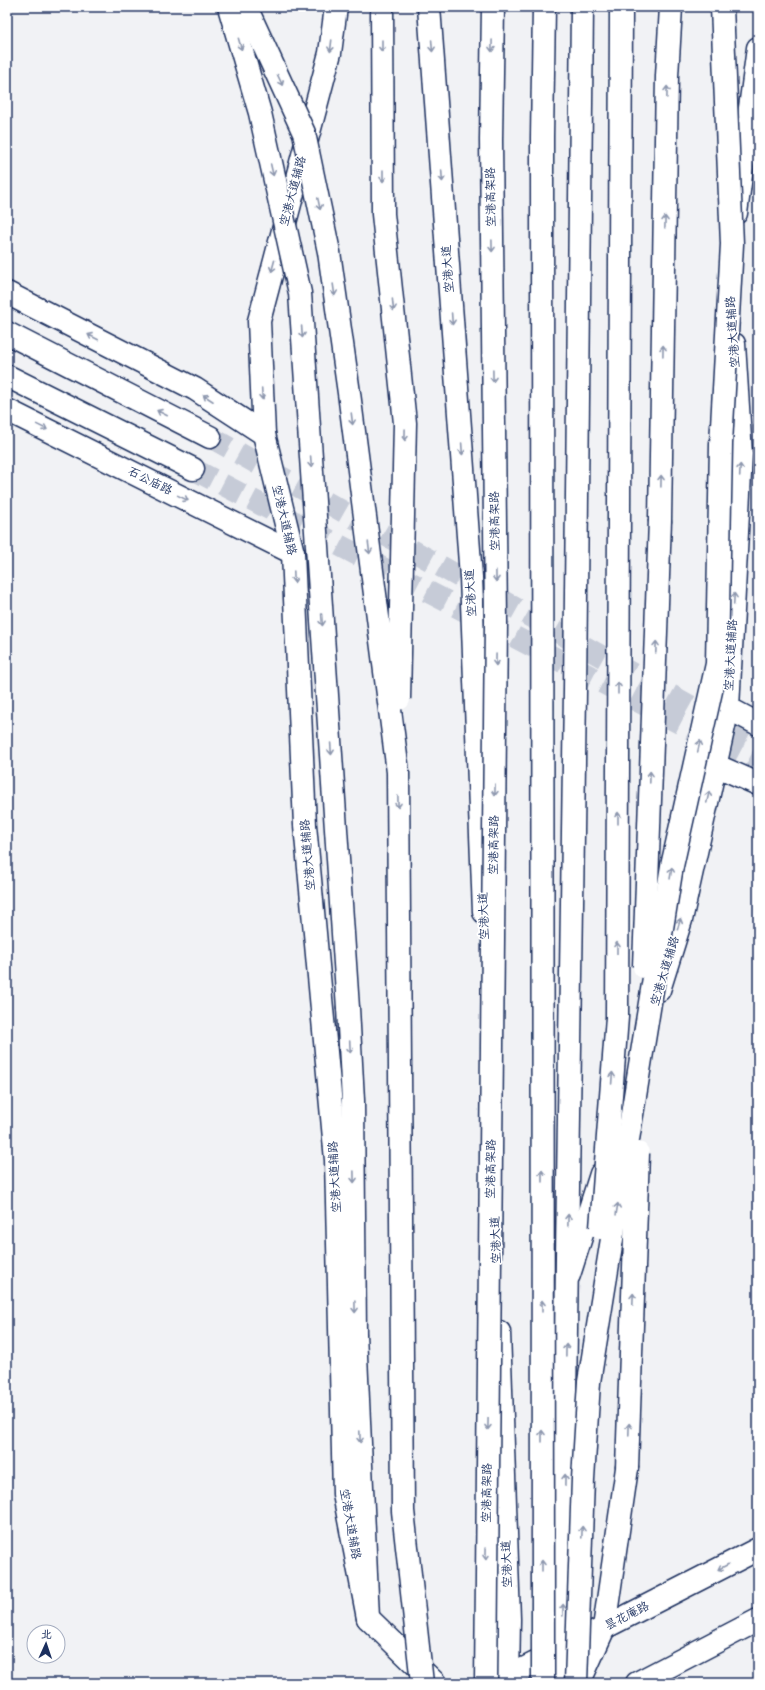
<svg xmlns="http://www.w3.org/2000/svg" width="765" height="1690" viewBox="0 0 765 1690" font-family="'Balsamiq Sans','LXGW WenKai TC',sans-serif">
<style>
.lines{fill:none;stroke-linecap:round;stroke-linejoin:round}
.secondary-tunnel{stroke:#c6cbd7;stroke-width:22;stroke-dasharray:22 11;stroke-linecap:butt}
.street-casing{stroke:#1b2f5e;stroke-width:25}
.secondary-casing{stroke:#1b2f5e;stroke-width:25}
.primary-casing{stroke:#1b2f5e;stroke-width:25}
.highway-casing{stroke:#1b2f5e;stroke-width:25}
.street{stroke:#fff;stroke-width:22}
.secondary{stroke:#fff;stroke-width:22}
.primary{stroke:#fff;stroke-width:22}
.highway{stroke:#fff;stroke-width:22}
.highway-bridge-casing{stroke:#1b2f5e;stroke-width:25;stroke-linecap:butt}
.highway-bridge{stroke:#fff;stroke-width:22}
.oneway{stroke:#8d97ae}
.labels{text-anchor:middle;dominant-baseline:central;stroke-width:3.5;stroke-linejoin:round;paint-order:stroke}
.street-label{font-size:12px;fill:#1b2f5e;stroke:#fff}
</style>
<rect width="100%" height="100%" fill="#f1f2f5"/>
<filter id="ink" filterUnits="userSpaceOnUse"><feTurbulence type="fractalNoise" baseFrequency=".025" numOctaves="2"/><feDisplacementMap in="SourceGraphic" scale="8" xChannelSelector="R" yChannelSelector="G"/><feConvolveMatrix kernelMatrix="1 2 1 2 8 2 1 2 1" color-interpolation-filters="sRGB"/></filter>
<g filter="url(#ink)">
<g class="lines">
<g class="secondary-tunnel">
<path d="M210 437 758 744"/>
<path d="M193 469 758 764"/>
</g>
<defs>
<g id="street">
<path d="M336 7 330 53 259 321 264 434 293 553 305 825 336 1160 344 1494 368 1618 435 1683"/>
<path d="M659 990 681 920 728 708 741 454 734 344"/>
<path d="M569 1275 601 1174"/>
</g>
<g id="secondary">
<path d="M7 293 195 389 264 434"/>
<path d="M7 333 210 437"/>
<path d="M7 376 193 469"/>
<path d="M7 410 293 553"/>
<path d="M728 708 758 724"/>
<path d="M715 765 758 784"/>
<path d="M590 1635 758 1549"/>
<path d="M496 1683 559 1651"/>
<path d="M637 1683 758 1620"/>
</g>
<g id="primary">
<path d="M429 7 471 577 484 912"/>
<path d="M499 1332 509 1619 508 1683"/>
<path d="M561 1683 575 691 582 7"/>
</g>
<g id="highway">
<path d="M736 213 758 48"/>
<path d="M660 520 667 76 671 7"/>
<path d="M348 1008 353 1100 355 1334 368 1618"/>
<path d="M579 1683 604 1628 627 1468"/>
</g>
</defs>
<use href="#street" class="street-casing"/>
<use href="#secondary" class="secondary-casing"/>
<use href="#primary" class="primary-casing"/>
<use href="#highway" class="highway-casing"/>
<use href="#street" class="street"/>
<use href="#secondary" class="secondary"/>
<use href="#primary" class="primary"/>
<use href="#highway" class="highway"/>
<defs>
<g id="highway-bridge">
<path d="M229 7 260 113 300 293 348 1008"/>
<path d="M246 7 304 133 329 252 349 393 398 772 403 1511 422 1683"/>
<path d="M382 7 383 214 405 423 399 699"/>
<path d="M644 967 660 520"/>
<path d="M601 1228 617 1017 621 7"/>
<path d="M627 1468 638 1153"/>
<path d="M486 1683 496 621 491 140 493 7"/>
<path d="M543 1683 542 137 544 7"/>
<path d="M576 1683 583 1479 589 1382 672 866 717 664 721 444 732 244 722 7"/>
</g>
</defs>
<use href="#highway-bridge" class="highway-bridge-casing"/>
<use href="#highway-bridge" class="highway-bridge"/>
</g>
<defs><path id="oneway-shaft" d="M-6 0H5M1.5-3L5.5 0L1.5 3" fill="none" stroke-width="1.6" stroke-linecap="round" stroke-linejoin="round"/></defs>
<g class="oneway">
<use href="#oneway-shaft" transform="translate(240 44) rotate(74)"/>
<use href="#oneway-shaft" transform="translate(331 46) rotate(97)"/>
<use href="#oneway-shaft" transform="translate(382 46) rotate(90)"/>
<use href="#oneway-shaft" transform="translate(432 46) rotate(86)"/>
<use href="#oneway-shaft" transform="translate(492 46) rotate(91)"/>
<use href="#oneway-shaft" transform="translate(280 80) rotate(65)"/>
<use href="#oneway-shaft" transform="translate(667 92) rotate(-89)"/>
<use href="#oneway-shaft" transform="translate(272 170) rotate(77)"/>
<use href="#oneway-shaft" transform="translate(383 176) rotate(90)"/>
<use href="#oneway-shaft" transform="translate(442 176) rotate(86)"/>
<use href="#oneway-shaft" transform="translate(319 204) rotate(78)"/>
<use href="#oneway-shaft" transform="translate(665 222) rotate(-89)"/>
<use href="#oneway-shaft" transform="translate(492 246) rotate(89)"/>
<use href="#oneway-shaft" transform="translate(273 266) rotate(105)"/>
<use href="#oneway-shaft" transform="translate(334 290) rotate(82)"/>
<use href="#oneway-shaft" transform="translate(393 305) rotate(84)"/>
<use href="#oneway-shaft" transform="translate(452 319) rotate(86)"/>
<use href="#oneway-shaft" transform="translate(302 332) rotate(86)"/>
<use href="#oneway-shaft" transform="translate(93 337) rotate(-153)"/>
<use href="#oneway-shaft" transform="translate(663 351) rotate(-89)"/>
<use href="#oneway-shaft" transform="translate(493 376) rotate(89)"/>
<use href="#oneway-shaft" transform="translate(262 394) rotate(87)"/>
<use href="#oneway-shaft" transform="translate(208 398) rotate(-147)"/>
<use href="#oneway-shaft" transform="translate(162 413) rotate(-153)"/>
<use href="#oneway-shaft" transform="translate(352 419) rotate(83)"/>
<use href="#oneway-shaft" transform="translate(42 427) rotate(26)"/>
<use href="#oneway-shaft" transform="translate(405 435) rotate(91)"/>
<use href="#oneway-shaft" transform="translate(462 449) rotate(86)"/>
<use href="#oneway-shaft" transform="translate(311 462) rotate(86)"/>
<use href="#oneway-shaft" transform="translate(740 470) rotate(-87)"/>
<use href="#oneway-shaft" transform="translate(661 481) rotate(-89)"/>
<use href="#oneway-shaft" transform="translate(183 498) rotate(26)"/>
<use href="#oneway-shaft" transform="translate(369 548) rotate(83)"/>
<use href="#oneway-shaft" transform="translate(496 576) rotate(89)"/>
<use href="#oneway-shaft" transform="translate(294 577) rotate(88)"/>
<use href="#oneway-shaft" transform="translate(734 599) rotate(-87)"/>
<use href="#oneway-shaft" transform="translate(322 620) rotate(86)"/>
<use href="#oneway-shaft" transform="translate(656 647) rotate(-88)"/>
<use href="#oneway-shaft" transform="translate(496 660) rotate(91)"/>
<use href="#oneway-shaft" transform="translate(618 688) rotate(-90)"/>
<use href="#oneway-shaft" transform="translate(699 746) rotate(-77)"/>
<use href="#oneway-shaft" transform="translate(331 749) rotate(86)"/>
<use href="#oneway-shaft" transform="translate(650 777) rotate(-88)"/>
<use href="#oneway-shaft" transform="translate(495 790) rotate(91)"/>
<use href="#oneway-shaft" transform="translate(708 797) rotate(-78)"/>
<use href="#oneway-shaft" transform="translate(398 802) rotate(89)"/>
<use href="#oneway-shaft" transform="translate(618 818) rotate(-90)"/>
<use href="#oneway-shaft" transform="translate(671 873) rotate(-81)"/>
<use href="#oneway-shaft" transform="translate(679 924) rotate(-74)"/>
<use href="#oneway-shaft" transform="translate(617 948) rotate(-90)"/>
<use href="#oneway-shaft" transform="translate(350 1047) rotate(87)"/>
<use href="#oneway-shaft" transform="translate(612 1078) rotate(-86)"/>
<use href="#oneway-shaft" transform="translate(542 1176) rotate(-90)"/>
<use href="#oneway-shaft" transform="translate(354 1177) rotate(89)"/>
<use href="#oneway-shaft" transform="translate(617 1209) rotate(-81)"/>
<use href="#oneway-shaft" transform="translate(568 1220) rotate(-89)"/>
<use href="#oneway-shaft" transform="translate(633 1299) rotate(-88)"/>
<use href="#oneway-shaft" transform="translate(542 1306) rotate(-90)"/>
<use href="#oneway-shaft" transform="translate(355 1307) rotate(89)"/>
<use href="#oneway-shaft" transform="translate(566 1350) rotate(-89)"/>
<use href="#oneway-shaft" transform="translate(488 1424) rotate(91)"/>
<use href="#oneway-shaft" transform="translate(629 1429) rotate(-88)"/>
<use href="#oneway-shaft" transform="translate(542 1436) rotate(-90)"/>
<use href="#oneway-shaft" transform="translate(360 1437) rotate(88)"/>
<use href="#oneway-shaft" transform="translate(565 1480) rotate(-89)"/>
<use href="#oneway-shaft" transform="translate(582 1532) rotate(-88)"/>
<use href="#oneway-shaft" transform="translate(486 1554) rotate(91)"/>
<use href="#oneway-shaft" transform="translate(542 1566) rotate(-90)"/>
<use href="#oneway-shaft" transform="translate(723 1567) rotate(153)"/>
<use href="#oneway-shaft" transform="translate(563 1610) rotate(-89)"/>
</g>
</g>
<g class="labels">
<g class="street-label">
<text transform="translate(293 191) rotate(-75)">空港大道辅路</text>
<text transform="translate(491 197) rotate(-91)">空港高架路</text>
<text transform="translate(448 269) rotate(-94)">空港大道</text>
<text transform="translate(733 332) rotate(-94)">空港大道辅路</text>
<text transform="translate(150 481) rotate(26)">石公庙路</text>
<text transform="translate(284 520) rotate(77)">空港大道辅路</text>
<text transform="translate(495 521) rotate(-91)">空港高架路</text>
<text transform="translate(471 593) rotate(-93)">空港大道</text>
<text transform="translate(731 655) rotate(-87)">空港大道辅路</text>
<text transform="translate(494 845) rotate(-89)">空港高架路</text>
<text transform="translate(308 855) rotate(-95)">空港大道辅路</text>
<text transform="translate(484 916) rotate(-92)">空港大道</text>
<text transform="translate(665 971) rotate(-73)">空港大道辅路</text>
<text transform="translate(491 1169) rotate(-89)">空港高架路</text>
<text transform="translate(335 1177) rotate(-93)">空港大道辅路</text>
<text transform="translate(496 1240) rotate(-92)">空港大道</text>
<text transform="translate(487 1493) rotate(-89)">空港高架路</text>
<text transform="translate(350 1524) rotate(80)">空港大道辅路</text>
<text transform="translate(507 1564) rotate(-92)">空港大道</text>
<text transform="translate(627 1616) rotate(-27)">昙花庵路</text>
</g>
</g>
<rect width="765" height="1690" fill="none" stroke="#fff" stroke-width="24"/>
<rect x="12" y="12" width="741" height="1666" fill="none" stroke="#1b2f5e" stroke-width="1.5" filter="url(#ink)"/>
<g transform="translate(46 1644) rotate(3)"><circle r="19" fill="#ffffff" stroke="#a4acbf"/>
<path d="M0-3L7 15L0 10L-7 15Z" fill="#1b2f5e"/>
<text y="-6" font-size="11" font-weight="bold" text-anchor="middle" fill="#1b2f5e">北</text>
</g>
</svg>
